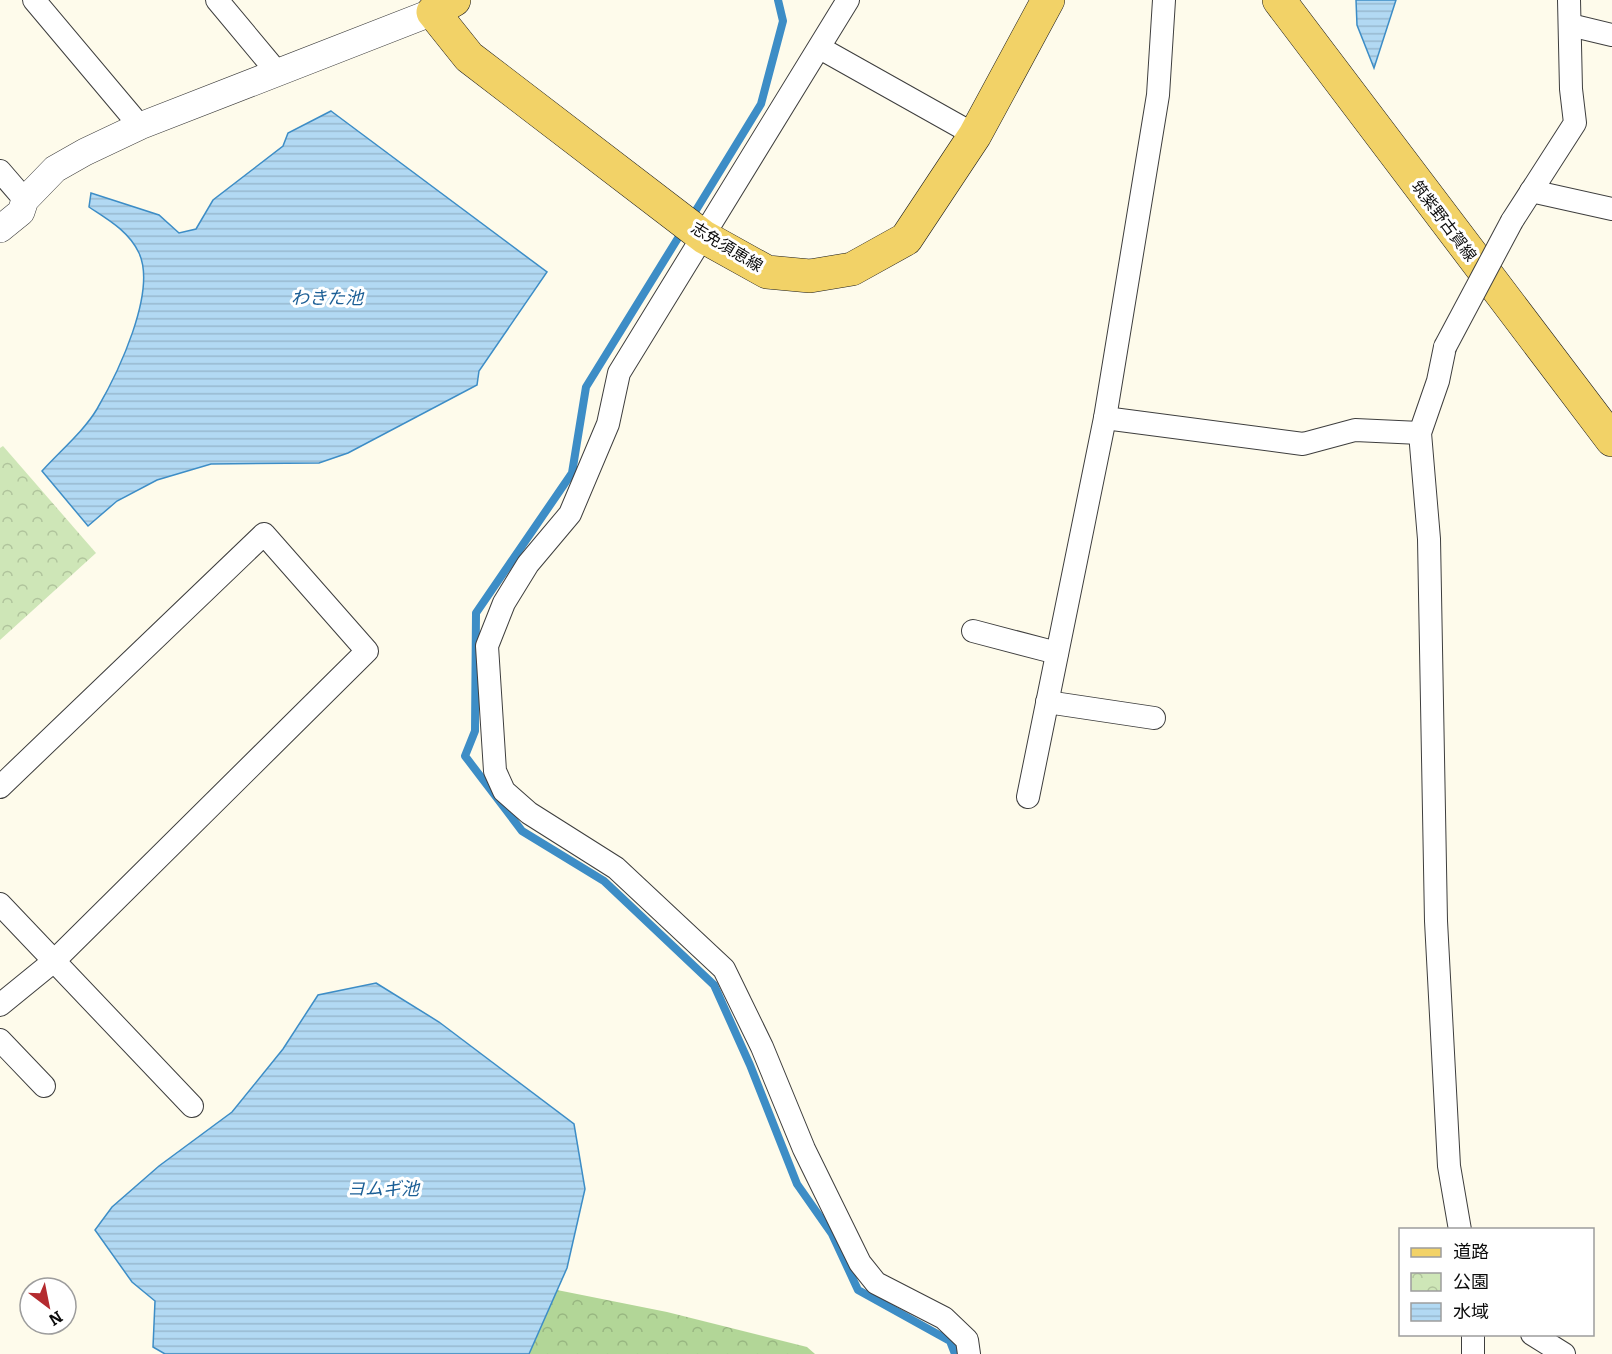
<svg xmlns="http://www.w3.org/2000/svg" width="1612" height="1354" viewBox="0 0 1612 1354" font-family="Bitter,'Noto Sans JP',serif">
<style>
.forest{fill:url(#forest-crowns)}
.park{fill:url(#park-crowns)}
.water{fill:url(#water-rules);stroke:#3d8dc6;stroke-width:1.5}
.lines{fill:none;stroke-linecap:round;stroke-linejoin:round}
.stream{stroke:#3d8dc6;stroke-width:8}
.minor-casing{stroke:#3e3e3e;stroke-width:24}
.tertiary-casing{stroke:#3e3e3e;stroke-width:28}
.primary-casing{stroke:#1c1c1c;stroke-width:34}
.minor{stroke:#fff;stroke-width:22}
.tertiary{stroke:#fff;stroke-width:27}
.primary{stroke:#f2d267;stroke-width:33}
.minor-bridge-casing{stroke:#3e3e3e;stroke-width:24;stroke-linecap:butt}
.minor-bridge{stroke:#fff;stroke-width:22}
.labels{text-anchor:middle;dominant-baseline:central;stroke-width:6;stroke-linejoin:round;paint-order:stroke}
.street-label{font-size:16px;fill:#0b0b0b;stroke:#fff}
.water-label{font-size:18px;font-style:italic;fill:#1c5f96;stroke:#fff}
</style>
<defs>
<pattern id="forest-crowns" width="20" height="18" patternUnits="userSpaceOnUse" patternTransform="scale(1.5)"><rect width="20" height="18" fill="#b2d697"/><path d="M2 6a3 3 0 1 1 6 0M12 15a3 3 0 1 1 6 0" fill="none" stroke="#98b681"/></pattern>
<pattern id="park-crowns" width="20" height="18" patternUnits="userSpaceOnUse" patternTransform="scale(1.5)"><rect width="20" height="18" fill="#cee6b7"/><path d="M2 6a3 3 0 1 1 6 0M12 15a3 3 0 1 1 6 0" fill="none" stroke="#b0c49c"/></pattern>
<pattern id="water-rules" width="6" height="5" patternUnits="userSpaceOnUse" patternTransform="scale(1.5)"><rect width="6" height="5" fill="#b2d9f3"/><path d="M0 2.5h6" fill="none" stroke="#98b9cf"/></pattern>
</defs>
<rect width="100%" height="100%" fill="#fefbeb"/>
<path class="forest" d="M557 1290 667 1312 807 1347 815 1354H529Z"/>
<path class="park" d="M3 446 96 553 0 640V448Z"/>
<g class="water">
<path d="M1356 0H1396L1374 68 1357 25Z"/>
<path d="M331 111 547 272 479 371 477 385 348 453 319 463 211 464 157 480 117 501 88 526 42 471C60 451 84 431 97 409 118 373 157 292 139 253 129 231 107 219 89 207L91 193 159 215 179 233 196 229 213 200 283 146 288 133Z"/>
<path d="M376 983 439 1022 574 1124 585 1189 567 1268 529 1354H165L153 1347 155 1301 132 1282 95 1230 112 1207 159 1166 232 1112 283 1049 318 995Z"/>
</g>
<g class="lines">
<g class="stream">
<path d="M690 220 761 104 783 21 778 0"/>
<path d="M683 230 586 387 572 473 476 613 475 731 465 756 522 831 604 881 714 985 750 1065 797 1184 832 1234 858 1290 950 1341 955 1354"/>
</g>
<defs>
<g id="minor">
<path d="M34 0 140 126"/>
<path d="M217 0 277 72"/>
<path d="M848 0 619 373 608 424 570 514 528 564 504 603 487 646 495 771 504 791 529 813 616 868 724 969 762 1047 804 1149 860 1263 876 1283 944 1318 967 1340 969 1354"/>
<path d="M1570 25 1612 35"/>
<path d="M820 48 975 135"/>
<path d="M0 171 25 200"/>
<path d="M1531 191 1612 209"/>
<path d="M1512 221 1575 123 1571 89 1569 0"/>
<path d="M1445 347 1438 381 1420 433 1429 539 1436 921 1449 1166 1460 1230"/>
<path d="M1105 418 1303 444 1355 430 1420 433"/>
<path d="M973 631 1057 653"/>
<path d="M1047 702 1154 718"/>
<path d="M0 787 264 534 367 651 54 961 0 1005"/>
<path d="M1028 797 1105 418 1158 95 1164 0"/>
<path d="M0 904 192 1106"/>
<path d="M0 1040 44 1086"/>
<path d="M1473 1334V1354"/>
<path d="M1532 1334 1564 1354"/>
</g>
<path id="tertiary" d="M0 229 21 212 25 200 55 169 85 152 140 126 433 12"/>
<g id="primary">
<path d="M454 0 433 12 469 57 704 237 767 272 810 276 852 269 906 239 975 135 1048 0"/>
<path d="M1279 0 1612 440"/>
</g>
</defs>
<use href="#minor" class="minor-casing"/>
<use href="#tertiary" class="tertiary-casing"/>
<use href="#primary" class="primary-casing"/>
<use href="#minor" class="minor"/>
<use href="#tertiary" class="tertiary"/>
<use href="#primary" class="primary"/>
<defs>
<path id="minor-bridge" d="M1445 347 1512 221"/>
</defs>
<use href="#minor-bridge" class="minor-bridge-casing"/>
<use href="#minor-bridge" class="minor-bridge"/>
</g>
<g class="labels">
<g class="street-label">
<text transform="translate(1444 221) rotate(53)">筑紫野古賀線</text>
<text transform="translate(727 247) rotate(31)">志免須恵線</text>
</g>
<g class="water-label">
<text x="327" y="298">わきた池</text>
<text x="383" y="1189">ヨムギ池</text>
</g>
</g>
<rect x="1399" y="1228" width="195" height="108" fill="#ffffff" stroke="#9d9d9d" stroke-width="1.5"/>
<rect x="1411" y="1248" width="30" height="9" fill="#f2d267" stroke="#9d9d9d" stroke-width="1.5"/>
<text x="1453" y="1258" font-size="18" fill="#0b0b0b">道路</text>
<rect x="1411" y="1273" width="30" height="18" fill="url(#park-crowns)" stroke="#9d9d9d" stroke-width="1.5"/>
<text x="1453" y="1288" font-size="18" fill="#0b0b0b">公園</text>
<rect x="1411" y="1303" width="30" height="18" fill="url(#water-rules)" stroke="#9d9d9d" stroke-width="1.5"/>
<text x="1453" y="1318" font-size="18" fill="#0b0b0b">水域</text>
<g transform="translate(48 1306) rotate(148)"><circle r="28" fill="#ffffff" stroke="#9d9d9d" stroke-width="1.5"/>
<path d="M0-4.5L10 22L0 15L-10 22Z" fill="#b42b2f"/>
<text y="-9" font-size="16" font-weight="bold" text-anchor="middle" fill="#0b0b0b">N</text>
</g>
</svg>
